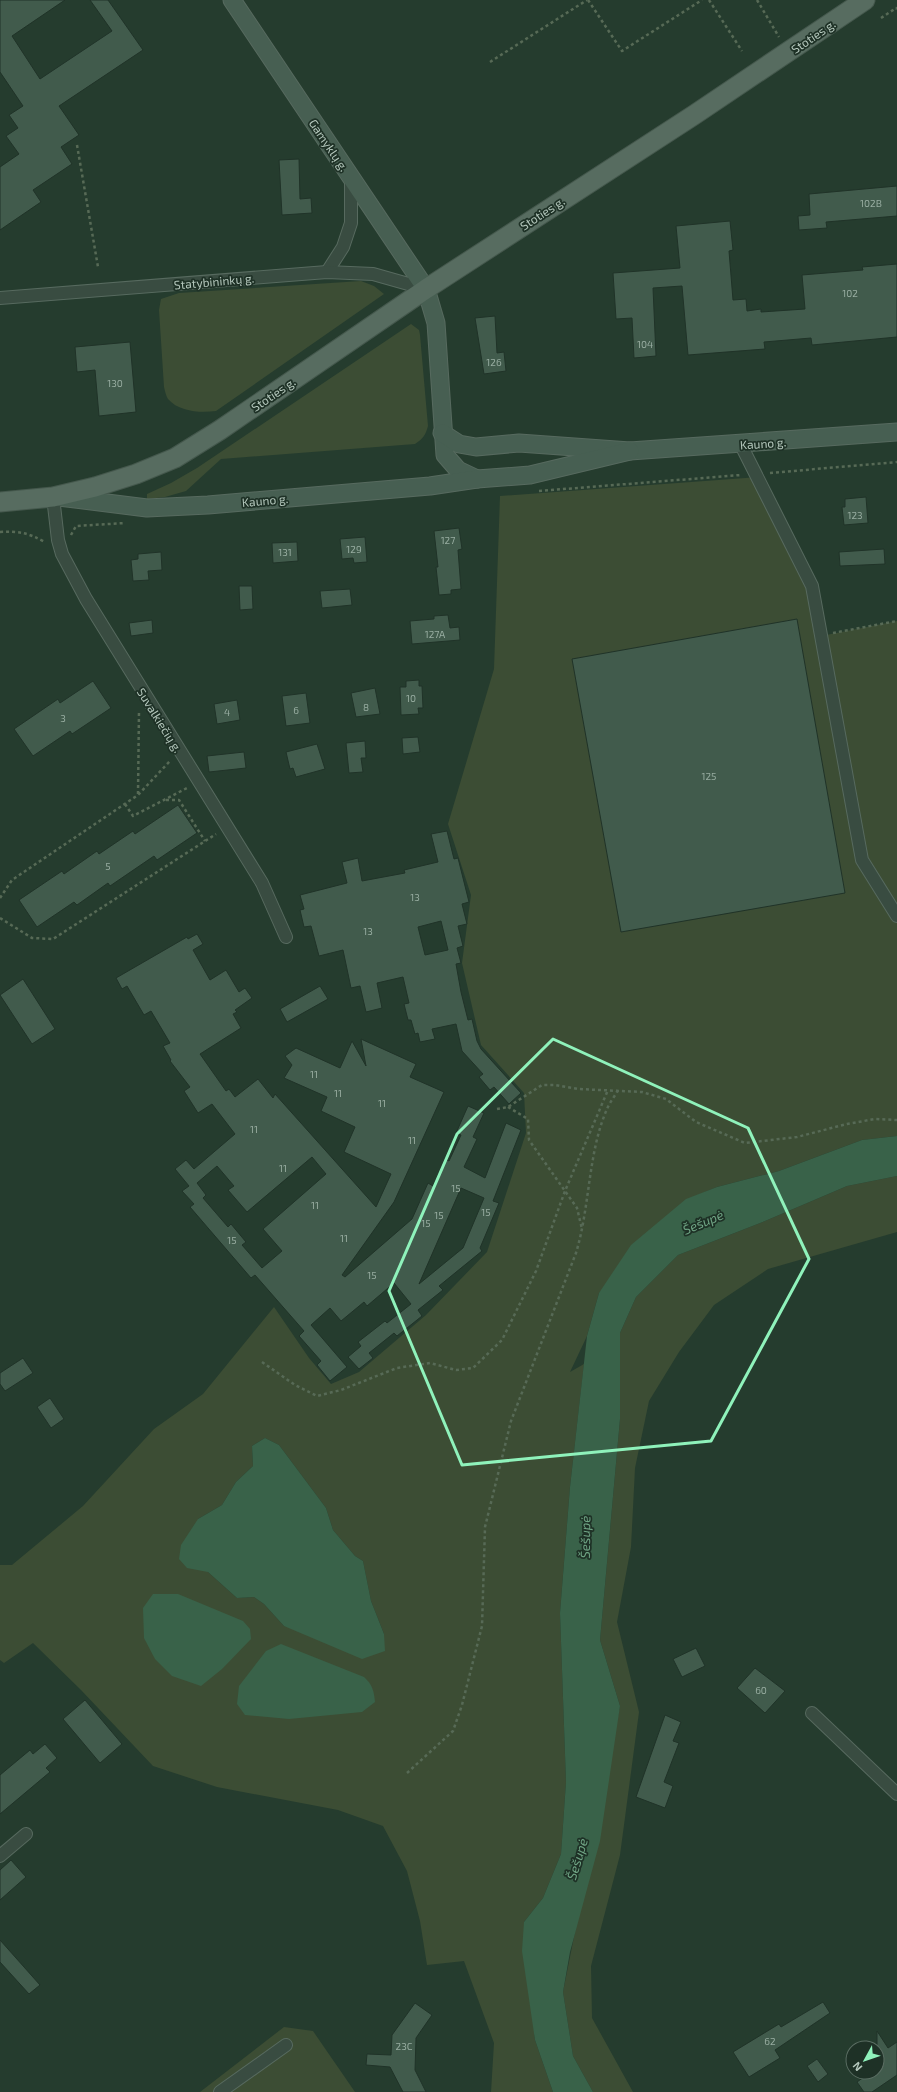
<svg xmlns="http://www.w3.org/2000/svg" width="897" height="2092" viewBox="0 0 897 2092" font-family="'Exo 2',sans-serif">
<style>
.green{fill:#3c4d34;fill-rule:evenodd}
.water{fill:#396249}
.building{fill:#415b4c;stroke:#203328;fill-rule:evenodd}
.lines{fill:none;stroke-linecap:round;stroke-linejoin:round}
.street-casing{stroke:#576a5f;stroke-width:14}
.secondary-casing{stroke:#576a5f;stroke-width:19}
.primary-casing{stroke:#45584d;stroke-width:21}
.path{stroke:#576a56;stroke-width:2.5;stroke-dasharray:3 3;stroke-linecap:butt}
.street{stroke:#394c41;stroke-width:12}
.secondary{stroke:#475f52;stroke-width:17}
.primary{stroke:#576c60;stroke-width:19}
.marked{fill:none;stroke:#8ff2bb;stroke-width:3;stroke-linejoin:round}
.labels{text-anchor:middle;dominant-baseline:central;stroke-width:3.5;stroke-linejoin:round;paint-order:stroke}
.number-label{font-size:10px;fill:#98ada1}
.street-label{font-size:12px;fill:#b5c8bd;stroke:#1e3126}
.water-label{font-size:13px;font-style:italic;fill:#70a585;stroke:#1e3126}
</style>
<rect width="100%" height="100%" fill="#253c2e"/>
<g class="green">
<path d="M361 281 374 286 384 294 216 411C201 413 179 412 168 399 166 396 165 391 164 387L159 310 161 299 179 293Z"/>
<path d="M411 324 419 330 420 335 428 426C426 434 423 439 415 444L221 459 186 491 165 497 147 499V494L171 483 197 468Z"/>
<path d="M759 477 812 586 821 636 897 621V1136L862 1140 779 1171 717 1187 686 1200 599 1293 587 1336 570 1372 584 1364 570 1487 560 1613 566 1782 561 1854 543 1898 524 1922 535 2040 553 2092H491L494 2043 464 1961 427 1965 420 1921 407 1871 383 1826 338 1810 217 1787 153 1766 81 1690 33 1643 4 1663 0 1660V1565H12L83 1506 154 1429 203 1394 274 1307 309 1358 331 1384 359 1372 426 1315 487 1252 526 1133 524 1093 481 1045 462 963 471 895 448 824 494 669 500 496ZM265 1438 279 1445 326 1508 333 1530 355 1556 363 1561 371 1601 384 1634 284 1626 264 1604 254 1597 237 1598 208 1572 198 1519 222 1505 236 1482 253 1466 252 1446Z"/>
<path d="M897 1176V1232L768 1269 714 1305 679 1352 649 1401 635 1468 631 1547 617 1622 639 1712 620 1855 591 1966 592 2018 633 2092H593L573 2056 563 1992 620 1706 600 1640 620 1419V1333L636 1297 678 1255 765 1221 847 1186Z"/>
<path d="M284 2027 313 2031 355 2092H200Z"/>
</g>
<g class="water">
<path d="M897 1136V1176L847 1186 765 1221 678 1255 636 1297 620 1333V1419L600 1640 620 1706 600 1841 570 1952 563 1992 573 2056 593 2092H553L535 2040 522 1951 524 1922 543 1898 561 1854 566 1782 560 1613 570 1487 587 1336 599 1293 631 1245 686 1199 717 1187 779 1171 862 1140Z"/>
<path d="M265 1438 279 1445 326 1508 333 1530 355 1556 363 1561 371 1601 384 1634 385 1651 362 1659 284 1626 264 1604 254 1597 237 1598 208 1572 187 1568 179 1559 181 1545 198 1519 222 1505 236 1482 253 1466 252 1446Z"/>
<path d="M153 1594H178L243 1621 250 1629 251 1639 222 1669 201 1686 172 1676 155 1659 144 1638 143 1608Z"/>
<path d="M281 1644 364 1677C372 1684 374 1691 375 1702L362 1712 289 1719 245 1715 237 1704 239 1686 266 1651Z"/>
</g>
<g class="building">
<path d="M0 0H65L12 36 40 79 112 31 90 0H108L143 50 59 106 79 135 61 147 72 164 33 190 41 202 0 230V167L19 154 6 136 18 128 9 115 23 106 0 72Z"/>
<path d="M299 159 300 199 311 198 312 213 282 215 279 160Z"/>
<path d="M897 186V216L826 222 827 228 799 230 798 216 810 215 809 194Z"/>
<path d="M730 221 733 250 729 251 733 300 746 299 747 311 761 309V312L805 309 802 275 863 270 862 267 897 264V337L812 345 811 338 764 342 765 349 688 355 682 286 653 288 656 356 634 358 632 318 616 319 613 273 680 268 676 226Z"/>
<path d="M495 316 497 353 504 352 506 371 484 374 475 318Z"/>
<path d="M130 342 136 412 99 416 95 370 77 372 75 347Z"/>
<path d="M866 497 868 523 844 525 842 507H845V499Z"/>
<path d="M459 528 462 549 458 550 461 589 451 590V594L439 595 436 567H438L434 531Z"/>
<path d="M365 537 367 562 354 563 353 558 342 559 340 539Z"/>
<path d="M297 542 298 561 273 563 272 543Z"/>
<path d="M884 549 885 564 840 566 839 552Z"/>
<path d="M161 552 162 570 148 571 149 580 133 581 131 560 138 559V554Z"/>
<path d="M239 586H252L253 609 240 610Z"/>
<path d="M350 589 352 605 322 608 320 591Z"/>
<path d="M448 615 450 628 459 627 460 640 412 644 410 621 434 619V616Z"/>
<path d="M797 619 845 893 621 932 572 659Z"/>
<path d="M152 620 153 633 131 636 129 623Z"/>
<path d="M419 680V686H422L423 708H418L419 714 401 715 400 687H406V681Z"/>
<path d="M93 681 111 708 72 734 70 731 33 756 14 729 58 699 60 703Z"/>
<path d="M375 688 380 714 356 717 351 693Z"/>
<path d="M306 693 310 723 286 726 282 696Z"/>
<path d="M237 700 240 720 217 724 214 704Z"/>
<path d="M418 737 420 752 403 754 402 738Z"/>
<path d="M365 741 366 758H361L363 772 349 773 346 743Z"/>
<path d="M317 744 325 769 296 777 293 768 290 769 286 752Z"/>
<path d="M244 752 246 768 209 772 207 756Z"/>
<path d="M178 805 197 833 157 860 154 856 110 886 108 883 77 905 74 902 37 927 19 900 62 871 64 874 97 851 99 854 133 831 135 834Z"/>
<path d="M447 831 454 859 458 858 469 902 462 904 467 924 458 926 463 946 457 948 461 963 456 964 461 992 468 1020 472 1019 477 1041 481 1049 521 1093 509 1104 494 1087 490 1090 479 1077 483 1074 462 1051 456 1024 432 1029 435 1039 420 1042 418 1033 415 1034 411 1020H408L404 1004 409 1003 403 977 377 983 382 1008 366 1012 360 986 351 988 343 950 319 956 311 926 304 927 300 910 304 909 300 895 347 883 342 862 358 858 362 881 405 873 404 870 438 862 431 834ZM441 921 448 950 425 955 418 927Z"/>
<path d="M197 934 203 944 193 950 210 980 226 970 239 992 245 988 252 998 235 1010 237 1012 233 1014 241 1028 200 1054 226 1091 229 1089 235 1097 258 1079 273 1098 275 1094 376 1207 391 1174 344 1152 355 1127 321 1111 327 1097 284 1078 292 1065 285 1056 296 1048 340 1068 352 1041 366 1066 361 1039 416 1064 410 1077 444 1092 394 1202 342 1275 345 1277 412 1219 428 1183 433 1186 445 1159 449 1161 461 1135 456 1133 468 1106 484 1113 473 1137 477 1139 464 1167 485 1178 506 1123 521 1130 493 1201 499 1203 480 1248 482 1251 439 1286 443 1290 418 1310 422 1316 397 1336 394 1333 369 1353 373 1358 359 1369 348 1357 361 1346 358 1342 385 1321 387 1323 411 1304 394 1283 367 1306 364 1302 341 1321 330 1308 311 1325 347 1367 330 1381 317 1365 321 1361 299 1336 304 1331 255 1275 251 1278 190 1207 194 1204 182 1191 189 1186 175 1169 186 1160 194 1169 235 1134 212 1104 198 1113 184 1091 190 1087 170 1061 171 1060 163 1046 170 1043 151 1011 144 1015 127 986 122 989 116 978 187 937 188 939ZM312 1157 326 1174 263 1229 282 1251 262 1268 242 1245 246 1242 231 1224 228 1227 203 1198 206 1195 197 1183 217 1166 234 1186 228 1190 247 1212ZM461 1188 484 1198 463 1248 419 1284Z"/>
<path d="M23 979 55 1029 32 1044 0 995Z"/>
<path d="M320 986 328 999 287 1022 280 1009Z"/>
<path d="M23 1358 33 1373 5 1391 0 1384V1373Z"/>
<path d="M50 1398 64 1419 51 1428 37 1407Z"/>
<path d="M696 1648 705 1666 682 1677 673 1659Z"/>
<path d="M755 1668 785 1691 765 1713 737 1688Z"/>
<path d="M85 1700 122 1744 100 1763 63 1719Z"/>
<path d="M665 1715 681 1722 673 1741 679 1743 664 1782 673 1786 665 1808 636 1797Z"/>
<path d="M45 1744 57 1758 46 1768 50 1772 0 1814V1775L30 1750 33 1754Z"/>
<path d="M11 1860 26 1877 0 1900V1870Z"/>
<path d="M0 1940 40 1985 29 1994 0 1962Z"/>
<path d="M823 2002 830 2013 775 2050 780 2058 749 2077 733 2052 779 2024 781 2027Z"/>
<path d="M415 2003 432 2015 416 2038 415 2070 426 2092H403L390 2067 366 2065 367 2054 391 2055 392 2035Z"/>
<path d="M877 2031 888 2048 897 2042V2075L872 2092H864L857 2082 871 2072H877Z"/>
<path d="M817 2059 828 2074 818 2082 807 2066Z"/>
</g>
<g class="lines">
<defs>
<g id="street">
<path d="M327 272 343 247 351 223V178"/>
<path d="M0 298 327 272 373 274 426 289"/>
<path d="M741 445 812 586 862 860 897 916"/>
<path d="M53 497 58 540 62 554 86 599 262 883 286 937"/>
<path d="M812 1713 897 1794"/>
<path d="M0 1856 26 1834"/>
<path d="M220 2092 286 2045"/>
</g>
<g id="secondary">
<path d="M232 0 426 289 436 323 445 455 458 470 477 479"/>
<path d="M442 433 459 444 476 447 519 443 630 451 897 432"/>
<path d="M59 497 147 508 208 505 430 486 477 479 530 475 630 451"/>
</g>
<path id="primary" d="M0 502 53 497 95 487 136 474 175 458 220 430 426 289 694 115 865 0"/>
</defs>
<use href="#street" class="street-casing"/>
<use href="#secondary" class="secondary-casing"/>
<use href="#primary" class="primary-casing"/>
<g class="path">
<path d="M588 0 622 51 702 0"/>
<path d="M709 0 742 51"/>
<path d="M757 0 779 37"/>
<path d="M881 18 896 8 897 9"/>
<path d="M490 62 587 0"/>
<path d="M77 145 98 267"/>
<path d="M770 473 897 462"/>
<path d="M539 491 741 475"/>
<path d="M0 532C20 531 28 533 45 542"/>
<path d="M71 535 76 526 125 523"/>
<path d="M833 633 897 621"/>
<path d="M138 794 139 711"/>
<path d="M166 800H179L205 841"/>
<path d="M125 804 133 816 187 788"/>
<path d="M0 898 12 880 138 795 170 761"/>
<path d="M0 918 32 938 53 939 216 834"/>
<path d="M508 1107 528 1119 529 1140 577 1208 582 1229"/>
<path d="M497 1109 508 1107 542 1085H555L578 1089 642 1092 666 1099 696 1122 745 1143 797 1137 847 1124 875 1119 897 1120"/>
<path d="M262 1362 295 1385 317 1396 341 1390 397 1368 430 1363 456 1370 473 1368 502 1340 536 1271 565 1191 608 1090"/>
<path d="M407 1773 453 1731 462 1705 482 1626 485 1527 511 1421 576 1253C590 1207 588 1152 607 1109 610 1102 615 1096 618 1090"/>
</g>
<use href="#street" class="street"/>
<use href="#secondary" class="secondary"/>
<use href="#primary" class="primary"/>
</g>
<path class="marked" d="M553 1039 748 1128 809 1259 711 1441 462 1465 389 1291 457 1134Z"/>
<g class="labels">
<g class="number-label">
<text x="871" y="203">102B</text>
<text x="850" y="293">102</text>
<text x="645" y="344">104</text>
<text x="494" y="362">126</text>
<text x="115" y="383">130</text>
<text x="855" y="515">123</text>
<text x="448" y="540">127</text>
<text x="354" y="549">129</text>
<text x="285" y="552">131</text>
<text x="435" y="634">127A</text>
<text x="411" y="698">10</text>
<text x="366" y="707">8</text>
<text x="296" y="710">6</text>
<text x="227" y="712">4</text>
<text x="63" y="718">3</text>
<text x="709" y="776">125</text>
<text x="108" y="866">5</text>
<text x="415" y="897">13</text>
<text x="368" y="931">13</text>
<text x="314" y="1074">11</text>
<text x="338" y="1093">11</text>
<text x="382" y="1103">11</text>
<text x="254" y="1129">11</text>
<text x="412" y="1140">11</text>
<text x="283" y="1168">11</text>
<text x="456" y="1188">15</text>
<text x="315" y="1205">11</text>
<text x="486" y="1212">15</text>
<text x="439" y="1215">15</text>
<text x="426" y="1223">15</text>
<text x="344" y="1238">11</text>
<text x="232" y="1240">15</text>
<text x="372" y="1275">15</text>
<text x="761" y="1690">60</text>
<text x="770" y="2041">62</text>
<text x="404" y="2046">23C</text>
</g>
<g class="street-label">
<text transform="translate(813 36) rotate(-34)">Stoties g.</text>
<text transform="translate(329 145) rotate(56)">Gamyklų g.</text>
<text transform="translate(542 213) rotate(-33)">Stoties g.</text>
<text transform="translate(214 281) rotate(-5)">Statybininkų g.</text>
<text transform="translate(273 394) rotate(-34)">Stoties g.</text>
<text transform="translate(763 443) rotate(-4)">Kauno g.</text>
<text transform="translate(265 500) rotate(-5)">Kauno g.</text>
<text transform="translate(160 720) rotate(58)">Suvalkiečių g.</text>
</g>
<g class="water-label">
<text transform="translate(703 1222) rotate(-23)">Šešupė</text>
<text transform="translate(585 1537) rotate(-89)">Šešupė</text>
<text transform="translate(577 1859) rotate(-73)">Šešupė</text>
</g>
</g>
<g transform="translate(865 2060) rotate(230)"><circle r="19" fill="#1e3126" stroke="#5a6d62"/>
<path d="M0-3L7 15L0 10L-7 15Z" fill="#8ff2bb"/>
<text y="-6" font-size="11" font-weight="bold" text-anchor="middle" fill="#b5c8bd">N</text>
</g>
</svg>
